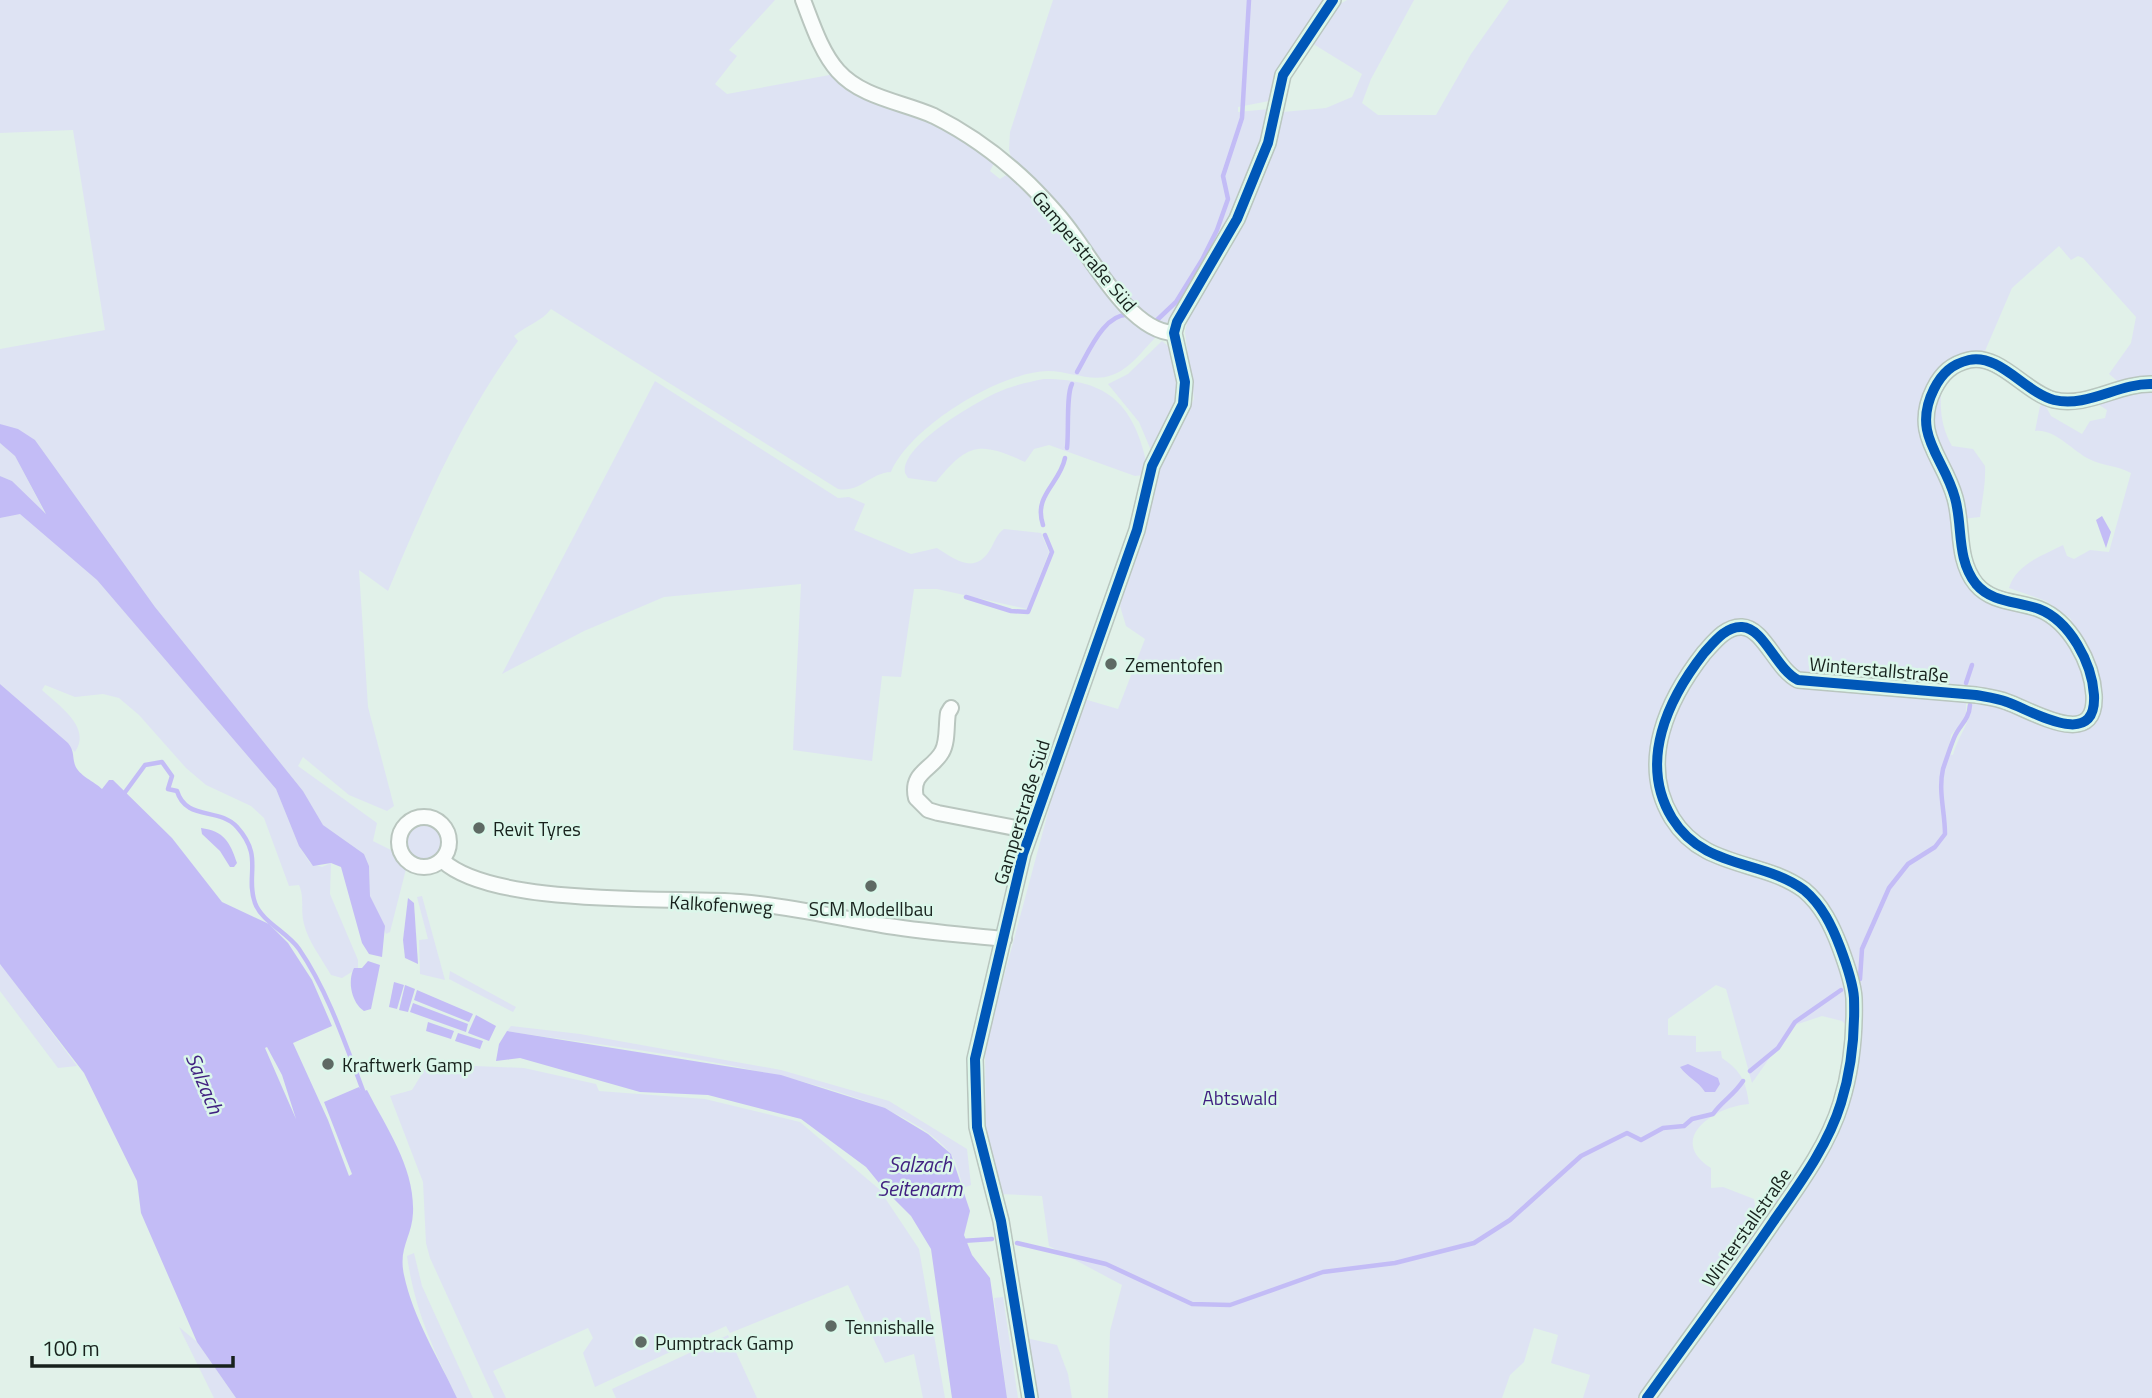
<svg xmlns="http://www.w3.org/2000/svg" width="2152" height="1398" viewBox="0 0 2152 1398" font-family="'Titillium Web',sans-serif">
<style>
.green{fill:#dee3f3}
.water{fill:#c3bcf6;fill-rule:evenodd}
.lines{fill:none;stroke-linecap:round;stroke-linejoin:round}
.stream{stroke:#c3bcf6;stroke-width:4.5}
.minor-casing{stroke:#b9c6bf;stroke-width:18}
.minor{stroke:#fafdfc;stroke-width:14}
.cycleway-casing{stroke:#dbf7ea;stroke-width:15}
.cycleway{stroke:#0057b8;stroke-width:10}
.poi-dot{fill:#5e6a64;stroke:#dbf7ea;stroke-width:2.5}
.labels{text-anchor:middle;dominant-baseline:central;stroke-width:5;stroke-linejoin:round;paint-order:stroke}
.street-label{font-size:19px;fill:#17211c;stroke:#dbf7ea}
.poi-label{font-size:19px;fill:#17211c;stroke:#dbf7ea;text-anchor:start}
.park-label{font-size:19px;fill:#3f1f80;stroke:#dbf7ea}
.water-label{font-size:21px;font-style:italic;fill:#412181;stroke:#dbf7ea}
</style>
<rect width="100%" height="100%" fill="#e1f1e9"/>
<g class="green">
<path d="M0 0H775L729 50 737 56 715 84 727 94 835 74 942 125 996 159 990 171 1000 179 1011 172 1042 203 1138 322 1156 337C1143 350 1130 369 1112 375 1092 383 1070 371 1048 371 999 372 910 427 891 472 870 473 860 493 838 489L551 309C541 322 527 325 514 336L518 341C460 421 426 501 388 591L359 570 368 707 394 806 387 811 349 795 303 757 298 766 377 823 373 841 391 850 406 869 390 932 386 934 370 896 369 866 364 854 323 825 303 791 155 607 35 440 0 424V349L105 330 73 130 0 133Z"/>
<path d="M1053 0H1329L1276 76 1269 101 1238 107V112L1269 109C1255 186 1212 250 1174 318 1170 321 1165 325 1159 324 1131 318 1037 192 1013 164L1009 150 1010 132Z"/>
<path d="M1347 0H1414L1371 79 1362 103 1378 115H1436L1471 54 1509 0H2152V380L2121 384 2109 374 2131 343 2136 317 2083 258 2078 256 2071 260 2059 246 2012 288 1985 351 1960 356 1944 365 1928 388 1925 400 1924 441 1952 503 1956 556 1969 586 1981 597 2039 614 2054 622 2065 633 2086 677 2089 693 2086 708 2077 716 2059 719 1995 692 1819 680C1808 677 1797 675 1788 668 1766 650 1765 620 1731 621 1669 657 1624 776 1679 835 1734 895 1799 850 1836 948 1846 973 1852 1000 1847 1026L1842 1021 1822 1016 1792 1026 1752 1083 1726 989 1716 985 1668 1019V1035L1696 1036V1052L1721 1051 1722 1058C1741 1071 1746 1081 1749 1104 1716 1106 1665 1139 1711 1168V1188L1723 1187 1754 1199 1758 1224 1755 1241C1776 1229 1786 1208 1799 1189 1816 1163 1835 1135 1845 1105 1854 1076 1862 1019 1859 989 1858 984 1855 979 1853 974 1841 943 1833 910 1806 887 1767 854 1706 869 1675 814 1644 760 1670 701 1705 657 1714 647 1724 633 1738 633 1760 633 1776 674 1796 684L1966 699V717L1951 735 1948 754 1953 755C1960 731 1972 723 1971 699L2004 705 2067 732 2084 729C2121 694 2073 653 2071 619L2046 601 2009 588C2016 564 2042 556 2063 545L2067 556 2074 559 2090 550 2109 552 2131 473C2117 465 2102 466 2089 459 2073 451 2054 428 2035 431L2040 406 2044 403 2051 416 2082 434 2090 421 2105 418 2107 410 2093 401 2135 387H2152V1398H1583L1590 1375 1551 1363 1558 1335 1534 1328 1524 1362 1510 1375 1502 1398H1108L1110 1331 1122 1285 1049 1246 1042 1196 1000 1194 986 1134 985 1047 1067 742 1084 699 1118 709 1145 639 1126 626 1120 606 1154 480 1194 399 1185 332 1191 306 1231 248 1256 188 1276 123 1283 112 1326 108 1352 97 1362 74 1310 42 1335 7Z"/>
<path d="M1162 341C1200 369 1168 424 1153 455L1139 422 1108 384 1128 374Z"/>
<path d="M1044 379C1110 379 1135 406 1148 469L1143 475 1135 476 1049 445 1034 449 1025 462C979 441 968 443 936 482L908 478 905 473C900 446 973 404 996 393 1011 386 1028 382 1044 379Z"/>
<path d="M655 381 838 498 849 497 865 504 854 530 911 554 937 548C957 561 976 575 991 548 995 541 997 534 1004 529L1041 533 1049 552 1027 609 937 589H914L901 677 882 676 872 761 793 750 801 584 664 597 584 631 502 674Z"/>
<path d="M1942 385C1939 407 1941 427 1952 446L1973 449 1985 466C1986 483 1982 500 1980 517L1962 519 1941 462 1930 417Z"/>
<path d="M0 443 15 456 47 517 12 481 0 476Z"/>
<path d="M20 513 97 580 276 789 299 846 310 863 322 867 331 863 330 894 358 960V968L342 978 331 975C322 959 308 941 304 924 300 909 305 899 299 885L289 886 264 818 251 806 206 785 186 768 139 715 119 698 103 694 75 697 45 685 42 690C59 706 92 727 75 752L0 684V518Z"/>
<circle cx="424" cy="841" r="18"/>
<path d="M422 896 445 980 420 974 419 940 428 939 417 897Z"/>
<path d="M0 964 2 966 77 1066 58 1068 0 991Z"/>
<path d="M450 971 516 1007 513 1012 449 979Z"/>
<path d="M511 1026 580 1034 781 1070 889 1101 967 1149 971 1185 963 1188C960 1177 957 1161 950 1153 885 1072 611 1048 507 1031Z"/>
<path d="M428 1064 524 1068 596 1084 599 1091 705 1099 800 1122 879 1189 919 1249 945 1398H923L914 1354 885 1363 848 1285 730 1333 726 1326 595 1387 583 1353 593 1338 588 1328 493 1371 506 1398H494L430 1258 426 1243 423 1182 390 1096 412 1090Z"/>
<path d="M1785 1169 1792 1174 1794 1183 1770 1215 1775 1176 1781 1178Z"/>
<path d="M414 1253 422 1286 473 1398H457C433 1348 415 1312 407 1256Z"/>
<path d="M1003 1297 1018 1398H1007L994 1298Z"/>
<path d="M179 1327 197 1342 236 1398H214Z"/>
<path d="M728 1335 757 1398H616L612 1389Z"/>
<path d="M1026 1338 1057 1345 1068 1374 1072 1398H1036Z"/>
</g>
<g class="water">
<path d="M0 424 18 429 35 440 155 607 303 791 323 825 364 854 369 866 370 896 385 926 382 957 369 954 362 943 341 867 331 863 313 866 299 846 276 789 97 580 20 514 0 518V476L12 481 46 514 15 456 0 443Z"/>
<path d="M2102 516 2111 532 2106 548 2096 520Z"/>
<path d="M0 684 68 743C75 752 72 756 75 765 78 775 95 782 102 789L109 780H113L172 838 222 902 269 924 288 943 312 980 332 1026 293 1043 328 1120 349 1176 352 1174 324 1102 359 1087 362 1092 367 1090C387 1129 415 1168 413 1213 412 1237 398 1248 404 1275 413 1318 439 1359 457 1398H236L197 1342 141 1213 137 1181 84 1073 0 964ZM267 1047 282 1075 296 1119 265 1048Z"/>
<path d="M201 828C224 831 230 842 237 863L234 867H230L220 851 202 834Z"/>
<path d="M408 898 414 903 418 964 405 958 403 940Z"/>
<path d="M368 961 380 965 371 1009 364 1011C352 1003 347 982 354 968H362Z"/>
<path d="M394 982 404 985 397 1009 389 1007Z"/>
<path d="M405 985 415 989 408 1012 399 1010Z"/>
<path d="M417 990 473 1014 469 1022 414 1000Z"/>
<path d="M413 1003 468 1024 466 1032 410 1012Z"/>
<path d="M476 1015 496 1026 489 1041 468 1033Z"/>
<path d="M428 1022 454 1031 451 1039 426 1031Z"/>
<path d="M507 1031 781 1075 885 1108 928 1134 951 1154 970 1211 964 1235 972 1255 990 1278 1007 1398H952L931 1249 911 1216 884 1189 866 1167 801 1119 708 1095 640 1092 520 1058 496 1061 499 1044Z"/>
<path d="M458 1033 483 1041 480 1049 455 1041Z"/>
<path d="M1688 1064 1718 1078 1720 1084 1715 1092H1705C1698 1081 1687 1077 1680 1067Z"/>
</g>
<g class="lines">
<g class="stream">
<path d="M1156 321 1176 302 1202 260 1217 230 1228 199 1223 176 1242 118 1249 0"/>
<path d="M1077 372C1088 354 1104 312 1130 315"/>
<path d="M1067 448C1069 433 1066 394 1072 384"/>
<path d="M1043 525C1033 495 1060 484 1065 458"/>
<path d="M966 597 1011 611 1028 612 1052 552 1045 535"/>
<path d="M1966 683 1972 665"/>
<path d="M123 795 145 765 162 762 172 776 168 789 177 791C186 821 219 807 237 827 264 857 245 875 255 903 262 922 287 932 299 949 329 993 346 1046 365 1096"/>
<path d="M1860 979 1862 949 1889 888 1908 864 1935 847 1945 834C1945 812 1938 791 1943 769 1946 760 1950 748 1954 738 1959 725 1969 721 1970 705"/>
<path d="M1750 1071 1778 1048 1795 1022 1841 990"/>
<path d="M962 1241 992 1239"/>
<path d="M1017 1243 1106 1264 1192 1304 1230 1305 1323 1272 1395 1263 1474 1243 1510 1220 1581 1156 1627 1133 1641 1140 1663 1128 1684 1126 1692 1119 1713 1114C1722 1101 1734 1095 1743 1081"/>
</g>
<defs>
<g id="minor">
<path d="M803 0C812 23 821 52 838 71 862 98 903 102 934 116 970 134 1000 156 1029 184 1045 200 1061 217 1074 236 1096 266 1133 332 1174 333"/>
<path d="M951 708 948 713C946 724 948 742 942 752 932 770 910 772 916 798L928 810 938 813 1031 831"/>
<circle cx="424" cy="842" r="25"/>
<path d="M443 861C494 907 670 897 740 902 790 906 838 918 888 926 926 932 966 935 1004 939"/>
<path d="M1030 1398 1001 1221 977 1127 975 1059 1023 854 1137 530 1152 466 1183 404 1185 382 1174 333 1177 322 1237 219 1268 143 1283 75 1333 0"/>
<path d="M1647 1398C1689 1339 1732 1282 1773 1222 1798 1186 1828 1146 1841 1103 1851 1071 1855 1032 1854 998 1853 982 1846 963 1840 947 1832 926 1822 905 1804 890 1762 859 1704 870 1672 818 1638 762 1668 699 1704 653 1714 642 1726 626 1742 627 1764 628 1776 669 1798 680L1976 695C1987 697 1997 698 2007 702 2031 710 2097 752 2094 695 2092 663 2070 621 2039 609 2017 601 1992 603 1976 584 1956 559 1963 526 1955 498 1944 457 1911 435 1934 389 1942 373 1952 364 1969 360 1999 353 2026 393 2054 400 2087 408 2119 383 2152 384"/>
</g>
</defs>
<use href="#minor" class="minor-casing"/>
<use href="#minor" class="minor"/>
<defs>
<g id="cycleway">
<path d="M1030 1398 1001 1221 977 1127 975 1059 1023 854 1137 530 1152 466 1183 404 1185 382 1174 333 1177 322 1237 219 1268 143 1283 75 1333 0"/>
<path d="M1647 1398C1689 1339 1732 1282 1773 1222 1798 1186 1828 1146 1841 1103 1851 1071 1855 1032 1854 998 1853 982 1846 963 1840 947 1832 926 1822 905 1804 890 1762 859 1704 870 1672 818 1638 762 1668 699 1704 653 1714 642 1726 626 1742 627 1764 628 1776 669 1798 680L1976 695C1987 697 1997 698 2007 702 2031 710 2097 752 2094 695 2092 663 2070 621 2039 609 2017 601 1992 603 1976 584 1956 559 1963 526 1955 498 1944 457 1911 435 1934 389 1942 373 1952 364 1969 360 1999 353 2026 393 2054 400 2087 408 2119 383 2152 384"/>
</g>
</defs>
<use href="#cycleway" class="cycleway-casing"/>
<use href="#cycleway" class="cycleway"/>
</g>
<g class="poi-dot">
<circle cx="1111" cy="664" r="7"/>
<circle cx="479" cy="828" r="7"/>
<circle cx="871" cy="886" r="7"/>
<circle cx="328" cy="1064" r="7"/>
<circle cx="831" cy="1326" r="7"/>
<circle cx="641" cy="1342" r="7"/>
</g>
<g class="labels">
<g class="street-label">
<text transform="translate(1085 251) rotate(50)">Gamperstraße Süd</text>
<text transform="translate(1879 669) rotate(5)">Winterstallstraße</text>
<text transform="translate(1021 812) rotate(-73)">Gamperstraße Süd</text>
<text transform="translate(721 904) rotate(3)">Kalkofenweg</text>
<text transform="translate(1746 1227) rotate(-55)">Winterstallstraße</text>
</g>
<g class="poi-label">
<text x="1125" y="664">Zementofen</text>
<text x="493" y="828">Revit Tyres</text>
<text x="871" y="908" text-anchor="middle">SCM Modellbau</text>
<text x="342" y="1064">Kraftwerk Gamp</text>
<text x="845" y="1326">Tennishalle</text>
<text x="655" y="1342">Pumptrack Gamp</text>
</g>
<g class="park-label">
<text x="1240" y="1097">Abtswald</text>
</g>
<g class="water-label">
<text transform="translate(205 1083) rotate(67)">Salzach</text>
<text x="920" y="1164">Salzach<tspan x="920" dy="24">Seitenarm</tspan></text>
</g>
</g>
<path d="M32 1356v10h201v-10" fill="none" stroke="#17211c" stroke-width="3.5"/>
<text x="42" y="1356" font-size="21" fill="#17211c" stroke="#dbf7ea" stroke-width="5" paint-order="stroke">100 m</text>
</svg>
